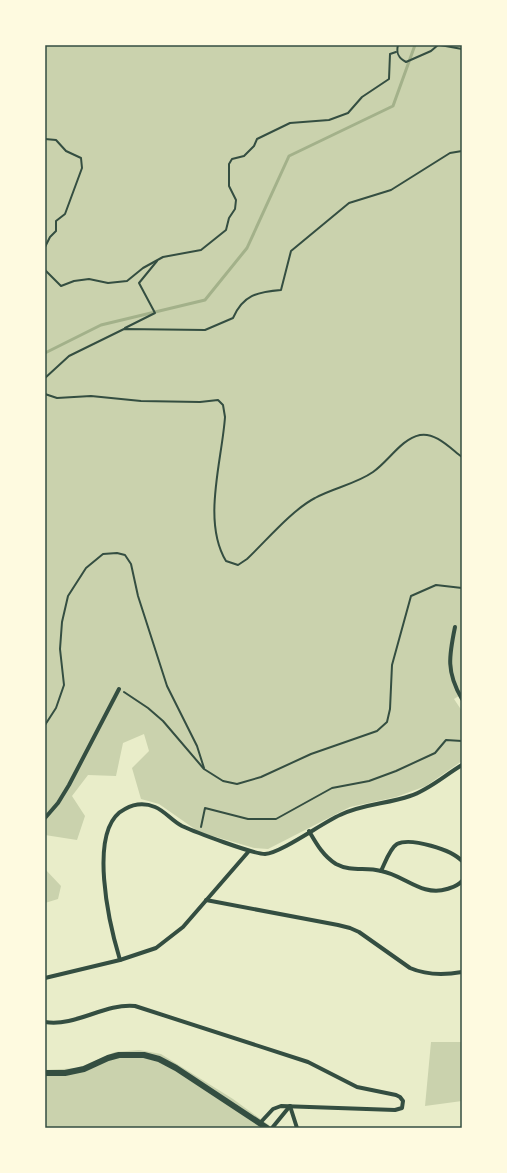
<svg xmlns="http://www.w3.org/2000/svg" width="507" height="1173" viewBox="0 0 507 1173" font-family="Quicksand,sans-serif">
<style>
.green{fill:#cad2ad}
.lines{fill:none;stroke-linecap:round;stroke-linejoin:round}
.stream{stroke:#a3b18a;stroke-width:3}
.path{stroke:#344e41;stroke-width:2}
.minor{stroke:#344e41;stroke-width:4}
.secondary{stroke:#344e41;stroke-width:6}
.neatline{fill:none;stroke:#344e41;stroke-width:1.5}
</style>
<rect width="100%" height="100%" fill="#e9edc9"/>
<g class="green">
<path d="M45 45H462V694L454 699 462 711V761L426 786 396 797 350 807 268 849 254 848 199 832 159 804 141 799 132 768 149 751 144 734 123 743 116 776 88 775 72 796 85 816 77 840 45 835Z"/>
<path d="M45 869 61 886 58 899 45 903Z"/>
<path d="M431 1042H462V1101L425 1106Z"/>
<path d="M139 1050 161 1054 233 1099 273 1128H45V1070L78 1068 115 1052Z"/>
</g>
<g class="lines">
<path class="stream" d="M45 353 101 325 205 300 247 248 289 156 393 106 415 45"/>
<g class="path">
<path d="M398 45C396 53 398 58 406 62L431 51 438 45"/>
<path d="M440 45 462 49"/>
<path d="M45 139 56 140 66 151 81 158 82 168 65 214 56 221V231L50 237 45 247"/>
<path d="M45 270 61 286 74 281 89 279 108 283 127 281 143 268 163 257 201 250 226 230 229 218 235 209 236 200 229 186V164L232 159 244 156 254 146 257 139 290 123 329 120 348 113 362 97 389 79 390 54 396 52"/>
<path d="M125 328 155 313 139 283 157 261"/>
<path d="M45 378 69 356 124 329 205 330 233 318C243 295 257 292 281 290L291 251 349 203 391 190 450 153 462 151"/>
<path d="M45 394 57 398 91 396 141 401 200 402 218 400 223 405 225 417C222 461 202 521 226 561L238 565 247 559C266 541 292 510 315 498 333 488 356 484 373 472 389 461 401 439 420 435 435 432 450 448 462 457"/>
<path d="M124 692 148 708 163 721 204 769 223 781 237 784 261 777 311 754 377 731 387 722 390 709 392 665 411 596 436 585 462 588"/>
<path d="M45 725 56 708 64 685 60 649 62 622 68 596 86 568 103 554 117 553 125 555 131 564 138 596 167 686 197 746 204 768"/>
<path d="M201 827 205 808 248 819H276L332 788 369 781 396 771 435 753 446 740 462 741"/>
</g>
<g class="minor">
<path d="M455 627C449 656 446 672 462 699"/>
<path d="M45 818 58 803 69 785 119 689"/>
<path d="M309 831C316 843 323 856 336 864 351 872 365 867 381 871 404 875 422 897 447 889 453 887 458 886 462 881"/>
<path d="M381 871C385 863 390 848 397 844 411 837 452 850 462 861"/>
<path d="M206 900 338 925 350 928 359 932 410 968C426 975 445 975 462 972"/>
<path d="M120 960C110 927 86 828 125 809 134 804 145 803 155 807 165 811 172 821 182 826 195 832 253 854 265 854 281 853 322 823 340 815 362 804 387 804 410 796 429 790 445 775 462 765"/>
<path d="M45 978 120 960 156 948 183 927 249 851"/>
<path d="M45 1022C76 1027 104 1003 135 1006L308 1062 357 1087 396 1095 400 1097 403 1101 402 1108 395 1110 281 1106 273 1109 260 1123"/>
<path d="M290 1106 297 1128"/>
<path d="M272 1128 290 1106"/>
</g>
<path class="secondary" d="M45 1073H65L84 1069 108 1058 119 1055H144L159 1059 176 1068 267 1128"/>
</g>
<rect width="507" height="1173" fill="none" stroke="#fefae0" stroke-width="92"/>
<rect x="46" y="46" width="415" height="1081" class="neatline"/>
</svg>
